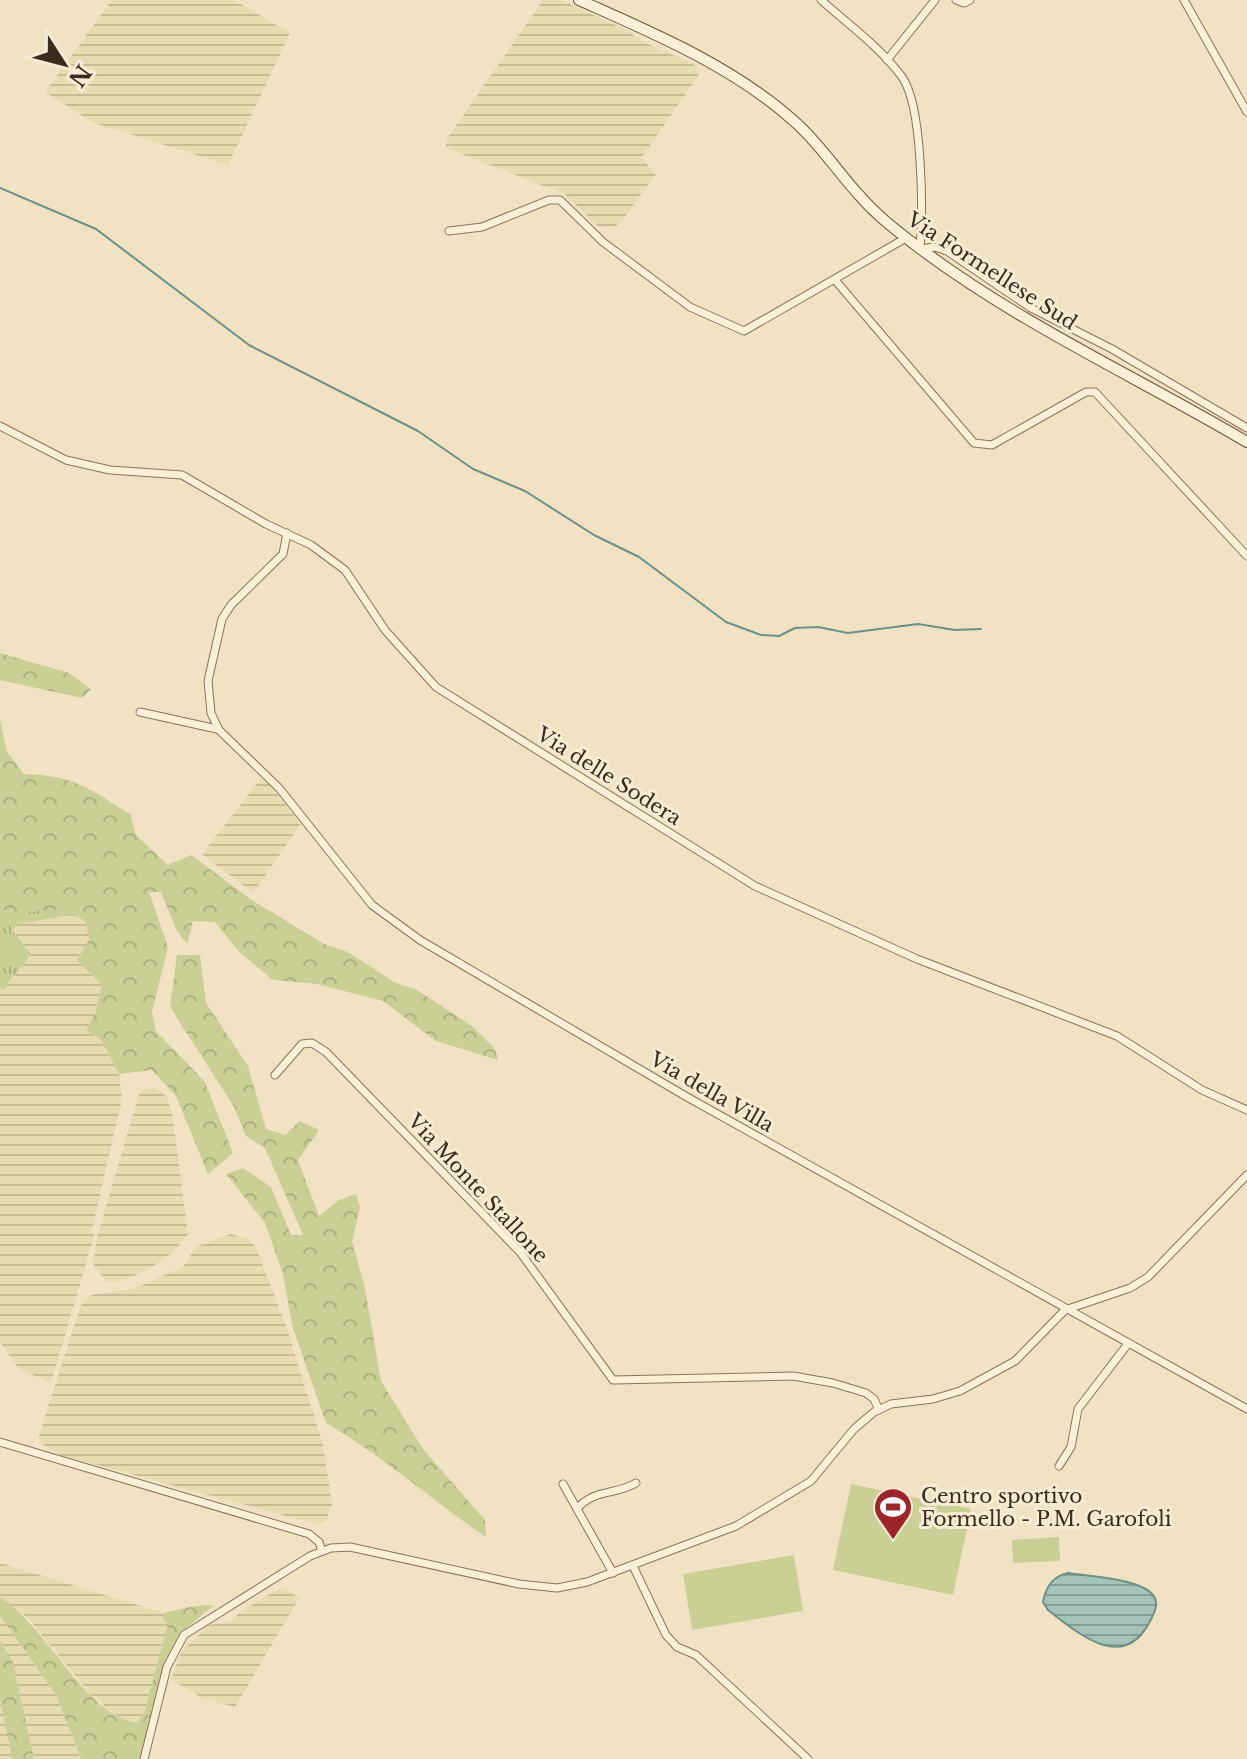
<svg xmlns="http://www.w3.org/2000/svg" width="1247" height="1759" viewBox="0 0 1247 1759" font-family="'Libre Baskerville',serif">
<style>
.farmland{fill:url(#farmland-rules)}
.grass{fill:url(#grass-tufts)}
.forest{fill:url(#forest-crowns)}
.pitch{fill:#cacf96}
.water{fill:url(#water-rules);stroke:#6c9287;stroke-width:2}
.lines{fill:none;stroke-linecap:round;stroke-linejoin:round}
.stream{stroke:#6c9287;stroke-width:2}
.street-casing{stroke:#8c7259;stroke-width:9}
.secondary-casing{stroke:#6e533c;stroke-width:12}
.street{stroke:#faefd7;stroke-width:7}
.secondary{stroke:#faefd7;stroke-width:10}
.labels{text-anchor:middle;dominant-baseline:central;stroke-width:6;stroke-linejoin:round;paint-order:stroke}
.street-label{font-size:20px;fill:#3b2b1e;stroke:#f7ecd3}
.poi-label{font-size:20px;fill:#3b2b1e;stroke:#f7ecd3;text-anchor:start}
</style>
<defs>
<pattern id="farmland-rules" width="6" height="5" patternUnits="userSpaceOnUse" patternTransform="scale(2)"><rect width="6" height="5" fill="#e6dcb0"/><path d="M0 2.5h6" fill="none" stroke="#c6bd97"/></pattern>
<pattern id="grass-tufts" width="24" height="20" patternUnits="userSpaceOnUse" patternTransform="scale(2)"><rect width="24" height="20" fill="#cacf96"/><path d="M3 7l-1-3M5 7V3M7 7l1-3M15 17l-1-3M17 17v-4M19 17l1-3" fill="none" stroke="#aeb281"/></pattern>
<pattern id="forest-crowns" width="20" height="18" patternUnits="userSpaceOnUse" patternTransform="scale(2)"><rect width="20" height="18" fill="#cacf96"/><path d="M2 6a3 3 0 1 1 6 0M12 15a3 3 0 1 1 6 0" fill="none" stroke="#aeb281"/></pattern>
<pattern id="water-rules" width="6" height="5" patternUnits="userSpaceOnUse" patternTransform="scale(2)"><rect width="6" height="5" fill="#a6c3b9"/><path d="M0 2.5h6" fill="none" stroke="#889f96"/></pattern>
</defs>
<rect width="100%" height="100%" fill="#f0e2c3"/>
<g class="farmland">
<path d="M112 0H234L290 33 228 165 92 122 45 92Z"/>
<path d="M543 0H561L624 29 644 42 695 65 699 75 641 158 656 174 621 222 614 227H599L565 194 446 148V140Z"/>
<path d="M263 776 301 824 253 893 202 854Z"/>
<path d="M76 914 86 922 89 940 77 960 102 985 96 1011 86 1030 101 1040 119 1074 122 1099 91 1234 95 1233 51 1383 19 1369 0 1342V989L5 990 9 980 29 957 30 952 12 930 18 923Z"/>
<path d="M155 1087 166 1096 172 1111 188 1234 173 1252 146 1271 116 1282 106 1281 93 1264 97 1237 140 1091Z"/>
<path d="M231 1234 247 1239 256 1247 286 1326 323 1445 332 1504 326 1521 316 1524 60 1455 41 1443 39 1435 81 1305 91 1295 136 1288 183 1267 196 1247Z"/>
<path d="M0 1563 164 1613 163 1618 169 1624 144 1713 137 1723 124 1721 91 1695 28 1618 0 1597Z"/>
<path d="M283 1587 299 1598 235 1707 202 1698 171 1679 182 1651 209 1625 230 1622 241 1611Z"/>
<path d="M0 1616 55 1693 81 1759H34L13 1662 0 1640Z"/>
<path d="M0 1700 12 1759H0Z"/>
</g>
<path class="grass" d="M0 909C25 918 51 903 76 914L18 924 12 930 30 953C26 967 10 975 5 990L0 989Z"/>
<g class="forest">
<path d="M0 653 69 673 91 689 82 698 0 680Z"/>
<path d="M0 720 7 752 24 774C74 775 89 789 130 814L136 835 168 865 191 855 253 901 324 944 348 952 396 983 417 990 472 1026 495 1049 498 1060 436 1041 383 1001 317 984 273 980 239 952 215 922 193 921 187 944 177 931 161 892H149L168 947 152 1012 156 1031 205 1082 233 1153 208 1174 176 1096 152 1070 119 1074 101 1040 86 1030 96 1011 102 985 77 960 89 940 86 922C55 898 31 920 0 909Z"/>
<path d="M177 955H200L206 1003 248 1066 266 1129 285 1135 300 1121 319 1130 298 1160 319 1216 339 1200 356 1194 360 1207 352 1242 365 1288 381 1381 423 1449 485 1520 486 1537C431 1500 383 1456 326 1423L292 1325 283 1274 265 1223 226 1174 243 1168 271 1187 291 1235H303L265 1148 246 1136 234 1107 170 1007Z"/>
<path d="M0 1597C47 1626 84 1715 137 1723L144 1713 168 1624 163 1618 164 1613C174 1611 203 1603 213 1606 200 1617 186 1626 177 1640 156 1674 151 1721 140 1759H81L55 1693 0 1616Z"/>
<path d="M0 1640 13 1662 34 1759H12L0 1700Z"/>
</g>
<g class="pitch">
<path d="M851 1484 971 1509 953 1595 833 1570Z"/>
<path d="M1059 1537 1060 1561 1013 1563 1012 1540Z"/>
<path d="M794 1555 803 1611 692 1630 683 1574Z"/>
</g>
<path class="water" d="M1068 1573C1088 1576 1139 1579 1152 1594 1159 1601 1156 1609 1152 1617 1127 1673 1083 1638 1048 1610L1043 1602C1046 1586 1053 1576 1068 1573Z"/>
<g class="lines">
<path class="stream" d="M0 188 96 229 249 345 418 431 473 469 525 491 594 535 639 557 726 622 761 635 779 636 795 628 818 627 848 633 918 624 955 630 981 629"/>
<defs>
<g id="street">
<path d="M821 0C848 24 881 48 902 77 923 106 923 213 920 249L935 247 947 251 1031 308 1112 349 1247 428"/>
<path d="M956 0 964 3 970 0"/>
<path d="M1184 0 1247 112"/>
<path d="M887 60 935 0"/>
<path d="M449 231 482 227 549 200H560L603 242 690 307 744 331 906 238"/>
<path d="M835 280 974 443 992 445 1086 392H1095L1247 556"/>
<path d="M0 426 66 460 110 470 182 475 266 524 311 545 345 570 385 630 436 687 755 886 917 959 1117 1036 1202 1090 1247 1110"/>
<path d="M287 533 283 554 231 605 222 619 208 681 211 713 219 730 279 788 372 905 420 940 687 1097 1247 1409"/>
<path d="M140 712 217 729"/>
<path d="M275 1075 302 1044 312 1043 326 1052 520 1252 613 1380 793 1376 833 1383 866 1393 874 1399 879 1410"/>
<path d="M0 1442 309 1534 319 1542 322 1551"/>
<path d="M1059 1466 1071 1447 1078 1409 1127 1345"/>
<path d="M563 1484 613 1573"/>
<path d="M577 1509C593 1489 616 1495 636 1483"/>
<path d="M633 1566 666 1635 677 1647 696 1655 808 1759"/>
<path d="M144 1759 167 1667 184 1635 310 1556 331 1548 350 1547 519 1584 557 1588 587 1582 736 1526 811 1481 854 1429 874 1412 891 1404 933 1399 960 1391 1015 1361 1065 1310 1130 1288 1148 1277 1247 1175"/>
</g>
<path id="secondary" d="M579 0C653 33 733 66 795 122 819 143 837 171 859 195 876 215 897 231 918 247 1020 324 1137 377 1247 442"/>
</defs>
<use href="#street" class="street-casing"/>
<use href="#secondary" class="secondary-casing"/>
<use href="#street" class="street"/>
<use href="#secondary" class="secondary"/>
</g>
<defs>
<symbol id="stadium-pin" viewBox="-11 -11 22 30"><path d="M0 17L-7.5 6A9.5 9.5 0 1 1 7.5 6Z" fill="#9e262a" stroke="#f7ecd3"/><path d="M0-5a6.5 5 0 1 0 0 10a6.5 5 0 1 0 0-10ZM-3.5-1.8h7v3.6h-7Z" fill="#fff"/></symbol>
</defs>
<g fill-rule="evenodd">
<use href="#stadium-pin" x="871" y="1485" width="44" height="60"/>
</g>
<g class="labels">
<g class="street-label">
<text transform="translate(992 271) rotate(33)">Via Formellese Sud</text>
<text transform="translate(609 776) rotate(32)">Via delle Sodera</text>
<text transform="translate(712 1092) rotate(30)">Via della Villa</text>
<text transform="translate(478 1188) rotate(47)">Via Monte Stallone</text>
</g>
<g class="poi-label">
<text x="921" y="1496">Centro sportivo<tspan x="921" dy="23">Formello - P.M. Garofoli</tspan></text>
</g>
</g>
<g transform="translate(64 64) rotate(126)" stroke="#f7ecd3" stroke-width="6" paint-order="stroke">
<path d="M0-6L14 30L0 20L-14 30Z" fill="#3b2b1e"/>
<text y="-12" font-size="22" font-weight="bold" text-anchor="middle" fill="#3b2b1e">N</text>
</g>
</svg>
